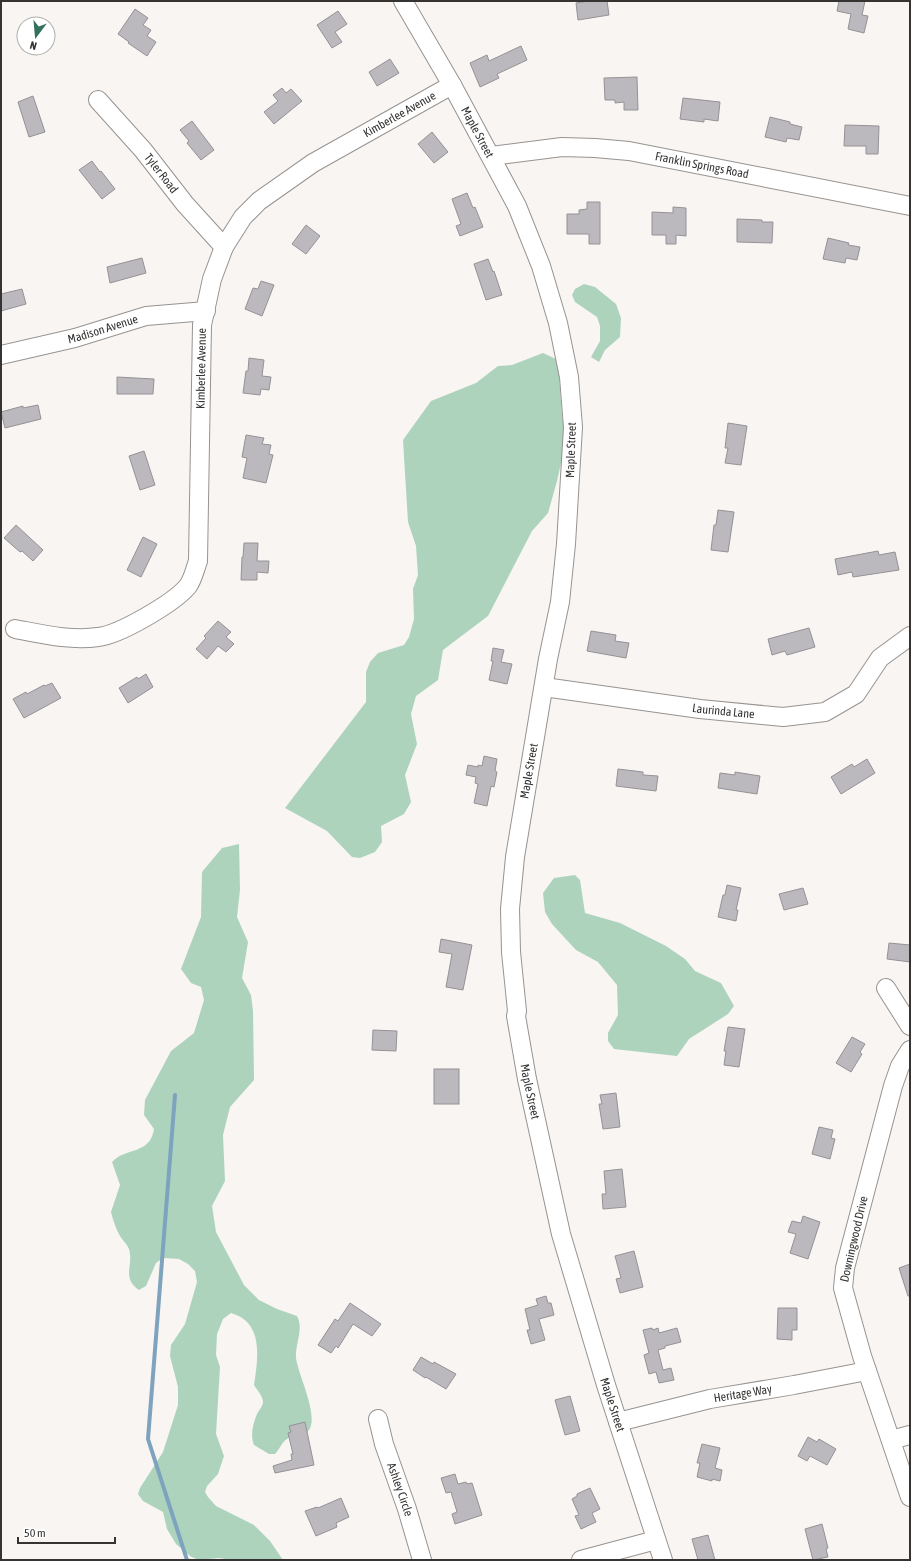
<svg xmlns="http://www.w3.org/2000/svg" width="911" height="1561" viewBox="0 0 911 1561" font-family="'Asap Condensed',sans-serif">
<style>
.green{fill:#add3bd}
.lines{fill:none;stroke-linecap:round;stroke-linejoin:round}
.stream{stroke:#7ea3bf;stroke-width:4}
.building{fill:#bcb9be;stroke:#949296}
.minor-casing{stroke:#979390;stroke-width:20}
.minor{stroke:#fff;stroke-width:18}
.labels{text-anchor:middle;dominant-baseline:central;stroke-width:3;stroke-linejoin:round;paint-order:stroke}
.street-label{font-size:12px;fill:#353432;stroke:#fff}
</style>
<rect width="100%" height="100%" fill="#f9f5f2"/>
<g class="green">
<path d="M584 284 595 287 616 304 621 318 620 337 605 350 599 362 591 357 600 341V326L597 317 575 302 572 295 575 289Z"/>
<path d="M543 353 558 360 562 416 566 441 557 481 548 513 532 531 488 616 443 650 438 680 416 696 411 714 417 744 405 775 411 802 404 814 381 826 382 842 375 852 360 858 352 857 327 831 285 808 366 702V672L370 662 378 653 404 645 409 637 414 619 413 589 418 575 416 546 408 522 403 440 431 401 476 383 498 366 512 365Z"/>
<path d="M239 844 240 890 237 917 248 942 242 978 251 995 253 1011 254 1080 230 1107 223 1135 225 1181 212 1206 216 1232 244 1285 259 1300 277 1309 297 1316C304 1329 295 1344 296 1358 298 1374 319 1416 309 1430 303 1439 294 1435 287 1439 282 1442 279 1450 275 1454H269L254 1445C250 1435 253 1424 257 1414 259 1410 263 1406 263 1402 263 1396 257 1390 254 1385 258 1359 264 1322 231 1313L223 1319 217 1334 216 1355 220 1367 216 1434 224 1456 218 1474 207 1486 205 1492 208 1497 216 1506 254 1525 270 1541 283 1560H231L219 1558 198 1560 190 1556 176 1544 167 1529 163 1512 143 1501 138 1494 140 1488 163 1452 178 1405V1387L170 1356 171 1345 185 1324 197 1282 195 1271 188 1264 179 1259 163 1258 156 1263 146 1286 139 1290C121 1277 134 1266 129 1249 127 1244 123 1241 120 1236 116 1229 113 1220 111 1212L120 1185 112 1162C126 1147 150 1155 154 1129L144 1115 145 1100 171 1051 194 1033 204 1000 201 987 191 983 181 969 201 917 202 872 222 848Z"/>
<path d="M575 875 580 880 585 913 620 923 666 946 685 959 695 971 721 983 734 1006 728 1014 689 1039 677 1056 614 1049 608 1041V1033L618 1015 617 985 598 962 576 950 552 924 545 912 543 893 554 878Z"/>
</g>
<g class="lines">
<path class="stream" d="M175 1095 148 1439 187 1560"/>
</g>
<g class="building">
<path d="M588 1H607L609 15 578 20 576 3Z"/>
<path d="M839 1H865L862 15 868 16 864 33 848 29 851 14 837 11Z"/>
<path d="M135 9 148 18 143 25 151 30 147 36 156 42 147 56 128 43 129 42 118 34Z"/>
<path d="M338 11 347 24 335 32 342 42 332 48 317 25Z"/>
<path d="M521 46 527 60 497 74 499 78 480 87 470 63 487 55 489 61Z"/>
<path d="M390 59 399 73 377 86 369 72Z"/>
<path d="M637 77 638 110H624V102L615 103V100H605L604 78Z"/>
<path d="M282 88 286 93 291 89 302 101 274 124 264 112 278 101 273 95Z"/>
<path d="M33 96 45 132 29 137 18 102Z"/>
<path d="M683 98 720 102 718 121 704 119V122L680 119Z"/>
<path d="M770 117 790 122V124L802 127 799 140 787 138 786 142 765 137Z"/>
<path d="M192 121 214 150 201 160 187 143 189 141 180 130Z"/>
<path d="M845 125 879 126 878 154H866V146H844Z"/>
<path d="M432 132 448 152 434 163 418 144Z"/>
<path d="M92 161 100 172 101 171 115 189 102 199 79 170Z"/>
<path d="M467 193 473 208 475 207 483 227 460 236 456 226 461 224 452 199Z"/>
<path d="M587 202H600V244H589V234H567V214H579V210L587 209Z"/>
<path d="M673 207 686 208V236L676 235V244H666V235H652V212L673 213Z"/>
<path d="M737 219 762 220V222H773L772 243 737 242Z"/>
<path d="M306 225 320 236 306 254 292 244Z"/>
<path d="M828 238 849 243 848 245 860 247 857 260 846 258 845 263 823 259Z"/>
<path d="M142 258 146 273 110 283 107 267Z"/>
<path d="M488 259 493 272 494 271 502 295 486 300 474 264Z"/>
<path d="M261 281 274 285 262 316 245 309 253 288 258 289Z"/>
<path d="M22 289 26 304 1 311V294Z"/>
<path d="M249 358 264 360 262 376 271 377 269 390 261 389 260 395 243 393 246 371H248Z"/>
<path d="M117 377 154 379 153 394H117Z"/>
<path d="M38 405 41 419 5 428 1 412 23 406V408Z"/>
<path d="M728 423 747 426 741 465 725 463 728 448H725Z"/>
<path d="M246 435 264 438 262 444 271 445 269 454 273 455 266 483 243 478 247 458 242 457Z"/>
<path d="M144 451 155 485 140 490 129 456Z"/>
<path d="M718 510 734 512 728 552 711 550 714 525H716Z"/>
<path d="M16 525 43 550 33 561 22 551 20 552 4 538Z"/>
<path d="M143 537 157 544 141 577 127 570Z"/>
<path d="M244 543H258L257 561H269L268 573 257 572V580H241L242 557H243Z"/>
<path d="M878 551 879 555 895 552 899 570 853 577 852 572 838 575 835 559Z"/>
<path d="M218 621 231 632 226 637 234 644 226 652 218 646 207 659 196 649 206 638 204 636Z"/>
<path d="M809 628 815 647 787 655 785 651 772 655 768 639Z"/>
<path d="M591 631 616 635 615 641 629 643 626 658 587 651Z"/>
<path d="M493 648 504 650 501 662 512 664 507 684 489 680 493 661H491Z"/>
<path d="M146 674 153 687 128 703 119 688 137 677 138 679Z"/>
<path d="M52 683 61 698 24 718 13 699 26 692 27 694 44 685 45 686Z"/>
<path d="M484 756 497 759 495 771 497 772 494 787 491 786 487 806 474 803 478 784 475 783 476 777 466 775 468 765 478 767V765L482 766Z"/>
<path d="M867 759 875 773 841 794 831 777 852 764 854 767Z"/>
<path d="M618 769 643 772V775L658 776 656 791 616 786Z"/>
<path d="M735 772 760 776 757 794 718 788 720 773 735 775Z"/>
<path d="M727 885 741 888 736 910H738L736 921 718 917 723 895H725Z"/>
<path d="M803 888 808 904 784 910 779 894Z"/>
<path d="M441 939 472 945 463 990 446 987 452 954 439 952Z"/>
<path d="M889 943 910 945V962L887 959Z"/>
<path d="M728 1027 745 1029 739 1067 724 1065 726 1051H724Z"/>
<path d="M373 1030 397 1031 396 1051 372 1050Z"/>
<path d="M852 1037 865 1044 860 1052 862 1054 851 1072 836 1063Z"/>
<rect x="434" y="1069" width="25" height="35"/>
<path d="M616 1093 620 1127 603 1129 599 1104H602L600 1095Z"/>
<path d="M819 1127 833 1130 831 1138 835 1139 830 1159 812 1154Z"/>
<path d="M622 1169 626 1207 603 1209 602 1194H606L604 1171Z"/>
<path d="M803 1216 820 1222 808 1259 790 1253 796 1234 788 1232 792 1221 801 1223Z"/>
<path d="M634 1251 643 1287 620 1293 616 1279 621 1278 615 1256Z"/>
<path d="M910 1264V1296H908L899 1268Z"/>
<path d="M546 1296 548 1303H551L554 1315 539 1319 545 1340 531 1344 527 1330H530L525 1309 538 1305 536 1299Z"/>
<path d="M350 1303 381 1324 372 1336 353 1324 338 1348 336 1346 331 1353 318 1345 335 1319 338 1321Z"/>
<path d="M778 1308H797V1330H792V1340L777 1339Z"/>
<path d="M652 1328 653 1330 658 1328 659 1333 677 1328 681 1342 665 1346V1348L658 1350 663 1370 671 1368 674 1380 659 1383 656 1372 649 1374 644 1355 649 1353 643 1330Z"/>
<path d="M421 1357 433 1364 434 1362 456 1374 446 1389 426 1377 425 1378 413 1370Z"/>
<path d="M570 1396 580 1431 565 1435 555 1400Z"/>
<path d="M305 1422 314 1465 275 1473 273 1466 292 1460 291 1454H293L288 1433 291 1432 289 1426Z"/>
<path d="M808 1437 817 1442 819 1439 836 1449 827 1465 810 1456 807 1461 798 1456Z"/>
<path d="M702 1444 720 1448 715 1468 722 1470 720 1481 712 1479V1481L697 1477 700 1463H697Z"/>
<path d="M455 1474 458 1484 466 1482 467 1484 472 1483 482 1515 455 1524 452 1514 457 1512 451 1492 446 1493 441 1478Z"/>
<path d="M590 1488 600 1509 592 1513 596 1522 581 1529 575 1516 579 1515 572 1499 577 1496V1494Z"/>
<path d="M341 1498 349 1517 336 1523 337 1527 316 1536 305 1511 317 1507 318 1508Z"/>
<path d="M822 1524 828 1548 826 1549 828 1557 813 1560 805 1529Z"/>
<path d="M708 1535 715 1560H698L692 1539Z"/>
</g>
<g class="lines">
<defs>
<g id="minor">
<path id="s1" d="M403 1 452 85 517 206 541 266 558 323 569 377 573 427 566 544 560 602 548 659 515 857 510 909 511 952 517 1011 516 1016 527 1079 561 1234 606 1385 663 1560"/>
<path id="s2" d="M98 100 143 150 185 204 224 247"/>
<path id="s3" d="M491 156 562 147 595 148 629 151 910 206"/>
<path id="s4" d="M1 355 75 338 146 316 206 311"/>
<path id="s5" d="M15 629C42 634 70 641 98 637 119 635 174 603 188 586 193 579 195 569 198 561L202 325 212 279 224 247 243 217 259 201 313 163 452 85"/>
<path id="s6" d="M544 687 700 709 783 717 825 712 856 694 880 658 910 636"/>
<path d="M886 988 910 1026"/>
<path d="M910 1050 900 1066 893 1086 845 1268 843 1288 862 1356 910 1497"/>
<path id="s7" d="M378 1419 384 1444 407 1509 422 1560"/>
<path id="s8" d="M618 1422 710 1399 794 1385 867 1371"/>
<path d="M891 1440 910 1435"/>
<path d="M581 1560 656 1540"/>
</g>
</defs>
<use href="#minor" class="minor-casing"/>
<use href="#minor" class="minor"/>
</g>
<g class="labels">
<g class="street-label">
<text stroke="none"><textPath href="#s5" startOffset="756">Kimberlee Avenue</textPath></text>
<text stroke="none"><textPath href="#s1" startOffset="151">Maple Street</textPath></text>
<text stroke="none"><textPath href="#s3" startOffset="213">Franklin Springs Road</textPath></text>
<text stroke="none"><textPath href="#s2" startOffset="97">Tyler Road</textPath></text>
<text stroke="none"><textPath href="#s4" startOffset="105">Madison Avenue</textPath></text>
<text stroke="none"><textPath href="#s5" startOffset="408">Kimberlee Avenue</textPath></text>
<text transform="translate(571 450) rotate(-88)">Maple Street</text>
<text stroke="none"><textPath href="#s6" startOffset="181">Laurinda Lane</textPath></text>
<text transform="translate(529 771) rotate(-80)">Maple Street</text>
<text stroke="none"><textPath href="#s1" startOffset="1135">Maple Street</textPath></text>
<text transform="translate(854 1239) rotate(-77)">Downingwood Drive</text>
<text stroke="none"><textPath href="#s8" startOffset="128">Heritage Way</textPath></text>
<text stroke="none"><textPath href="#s1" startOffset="1459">Maple Street</textPath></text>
<text stroke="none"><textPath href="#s7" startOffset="74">Ashley Circle</textPath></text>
</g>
</g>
<rect width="911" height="1561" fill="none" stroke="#353432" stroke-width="4"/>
<g transform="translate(36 36) rotate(196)"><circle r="19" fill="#ffffff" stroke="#aeaead"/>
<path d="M0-3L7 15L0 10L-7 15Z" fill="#34715d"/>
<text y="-6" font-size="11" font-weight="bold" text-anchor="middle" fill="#353432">N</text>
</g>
<path d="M18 1537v6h97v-6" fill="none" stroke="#353432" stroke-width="2"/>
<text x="24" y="1537" font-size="12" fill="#353432" stroke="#ffffff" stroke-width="3" paint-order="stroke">50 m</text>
</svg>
